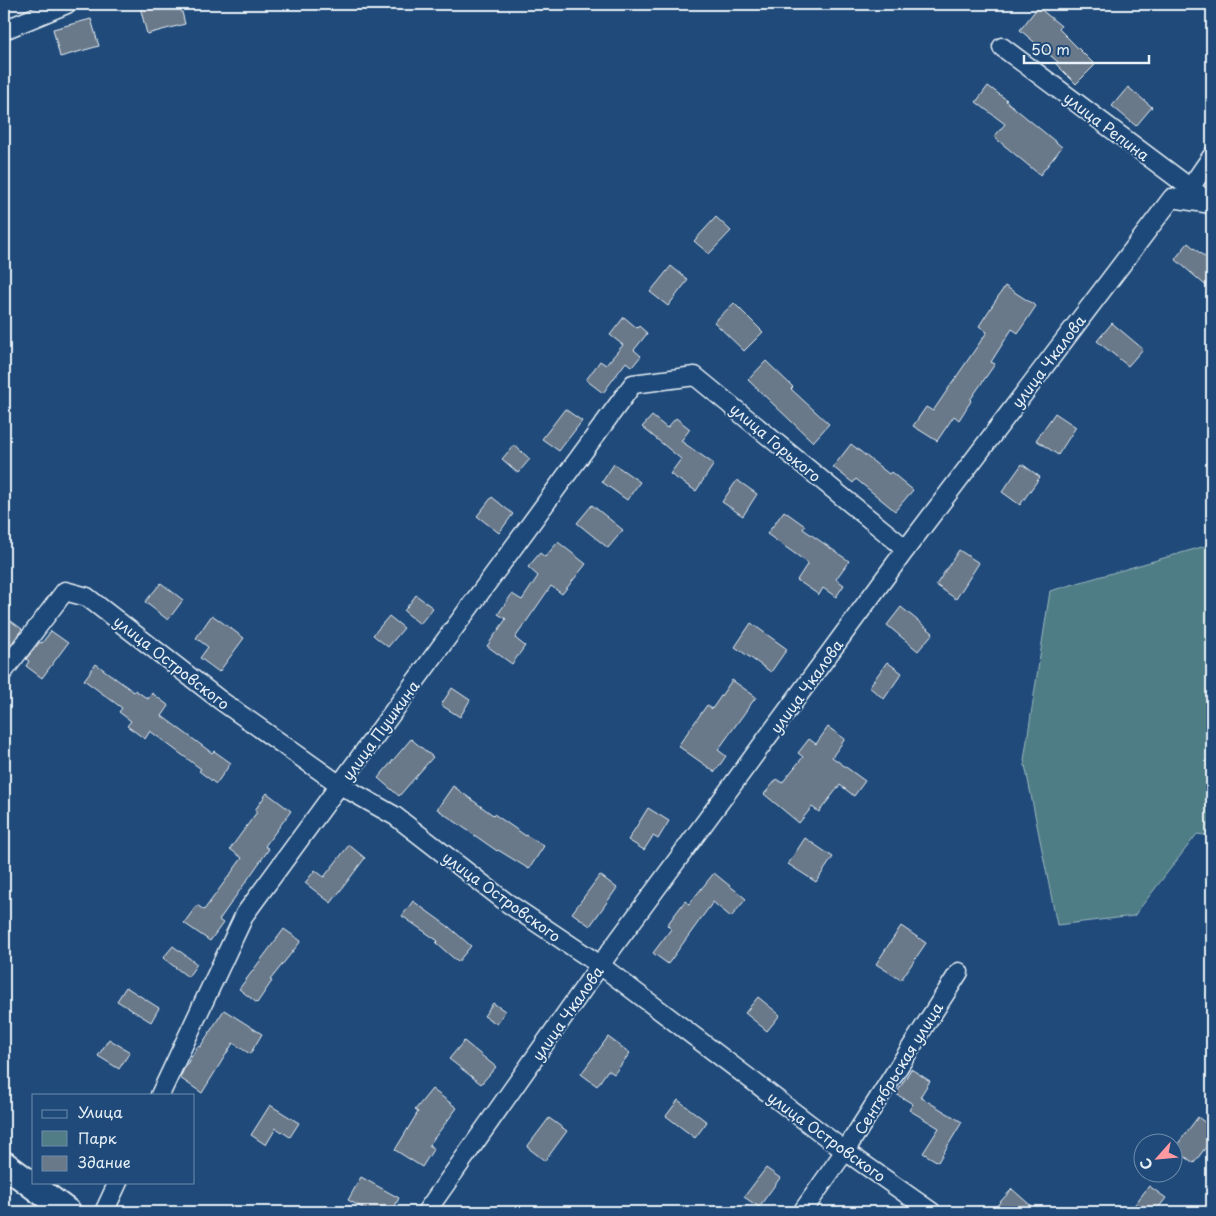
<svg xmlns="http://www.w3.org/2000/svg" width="1216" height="1216" viewBox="0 0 1216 1216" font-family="'Playpen Sans',sans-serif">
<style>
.green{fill:#507d86;stroke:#9cb7bf}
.building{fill:#6a7989;stroke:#e8f1f8}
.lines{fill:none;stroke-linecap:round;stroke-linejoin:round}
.street-casing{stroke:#e8f1f8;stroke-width:21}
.secondary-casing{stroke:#e8f1f8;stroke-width:29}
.street{stroke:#1f4a7a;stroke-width:18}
.secondary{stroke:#1f4a7a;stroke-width:25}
.labels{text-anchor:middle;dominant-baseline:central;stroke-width:4;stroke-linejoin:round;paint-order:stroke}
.street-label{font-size:15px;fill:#e8f1f8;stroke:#1f4a7a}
</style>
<rect width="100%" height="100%" fill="#1f4a7a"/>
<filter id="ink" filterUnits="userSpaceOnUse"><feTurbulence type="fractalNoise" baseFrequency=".02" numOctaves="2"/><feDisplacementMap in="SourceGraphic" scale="10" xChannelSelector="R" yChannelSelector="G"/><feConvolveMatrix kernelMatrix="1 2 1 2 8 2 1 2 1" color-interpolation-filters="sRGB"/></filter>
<g filter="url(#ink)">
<path class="green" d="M1212 544V836L1197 834 1134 916 1057 925 1024 760 1050 591Z"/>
<g class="building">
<path d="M153 4H180L185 24 147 34 140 7Z"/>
<path d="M1038 7 1061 26 1059 29 1095 65 1076 84 1056 64 1058 62 1020 30Z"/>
<path d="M91 19 99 46 60 57 53 29Z"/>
<path d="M988 86 1007 100 1006 101 1062 147 1040 175 994 137 1005 124 976 102Z"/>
<path d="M1128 87 1152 107 1136 126 1112 106Z"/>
<path d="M716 217 731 231 709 254 694 241Z"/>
<path d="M1188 243 1212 263V291L1175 259Z"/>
<path d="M671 266 688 280 668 306 650 292Z"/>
<path d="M1005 286 1036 306 1018 333 1012 329 991 362 995 364 970 400 971 401 959 420 954 416 937 441 913 426 926 407 933 411 987 332 979 326Z"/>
<path d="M734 303 763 332 744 351 714 322Z"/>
<path d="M624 317 637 328 639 326 647 333 646 335 634 350 641 356 632 367 626 362 603 393 586 380 600 361 606 365 623 345 610 335Z"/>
<path d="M1112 323 1143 349 1128 366 1097 341Z"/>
<path d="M766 361 793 387 791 389 829 424 813 442 748 380Z"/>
<path d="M565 409 582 421 559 451 542 439Z"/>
<path d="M1055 413 1076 427 1058 455 1036 440Z"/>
<path d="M652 416 667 428 676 418 690 429 681 441 714 464 696 491 670 474 681 459 642 427Z"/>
<path d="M851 444 889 474 891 472 913 490 895 511 856 479 853 483 833 467Z"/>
<path d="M514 445 530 459 518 473 502 459Z"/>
<path d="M614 464 640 482 627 500 602 482Z"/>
<path d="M1022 464 1040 477 1020 505 1002 492Z"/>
<path d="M737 480 757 494 743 516 722 502Z"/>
<path d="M492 497 513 514 499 533 477 516Z"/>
<path d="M592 505 623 530 608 548 577 523Z"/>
<path d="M784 511 805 526 803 529 849 561 836 579 844 585 836 597 823 588 819 595 797 580 808 563 767 534Z"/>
<path d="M558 542 586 564 562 594 551 586 515 638 525 646 512 664 487 646 506 619 498 614 512 594 522 600 538 576 528 567 540 553 545 557Z"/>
<path d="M959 550 979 563 956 599 936 585Z"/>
<path d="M161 583 183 600 168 620 145 602Z"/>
<path d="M416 595 433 608 420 624 404 611Z"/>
<path d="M901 607 933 633 918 651 887 625Z"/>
<path d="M212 615 244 638 219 672 200 658 208 647 196 638Z"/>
<path d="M4 616 22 629 9 647 4 644Z"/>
<path d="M389 616 404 628 388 647 373 635Z"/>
<path d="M751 623 787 649 771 672 735 647Z"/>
<path d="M51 631 68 643 42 678 26 666 29 661 26 659 40 642 42 643Z"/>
<path d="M887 662 902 673 884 699 869 687Z"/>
<path d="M96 664 134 692 135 690 148 699 152 693 169 706 162 716 212 753 214 751 231 763 216 784 199 771 201 769 150 731 145 739 127 726 131 721 119 712 122 708 84 680Z"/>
<path d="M732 680 756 697 718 750 726 756 715 772 678 746 707 705 712 709Z"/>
<path d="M452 688 470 700 460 717 441 705Z"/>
<path d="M828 727 845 739 832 757 865 781 854 796 840 785 819 812 812 807 799 823 764 794 777 779 782 783 803 757 798 753 809 739 816 744Z"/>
<path d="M411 739 433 757 399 796 378 778Z"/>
<path d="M453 786 493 815 494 814 526 836V835L544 846 529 869 498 850 497 851 437 809Z"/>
<path d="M267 793 291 811 265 846 269 849 219 920 223 923 210 941 184 923 197 905 204 910 242 858 230 849 257 812 255 810Z"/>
<path d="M648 808 669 821 658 839 653 836 644 850 628 840Z"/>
<path d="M805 838 833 857 816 882 788 864Z"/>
<path d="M349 845 365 858 331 903 305 883 315 870 324 877Z"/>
<path d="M714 873 746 899 731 917 713 902 668 964 653 953 671 929 667 925 685 901 689 904Z"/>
<path d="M600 875 617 888 590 926 572 913Z"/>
<path d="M413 901 449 927 471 946 458 962 436 943 438 941 402 916Z"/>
<path d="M901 926 926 943 901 980 876 964Z"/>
<path d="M284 929 301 941 270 980 272 981 257 1003 239 989Z"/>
<path d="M173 946 197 964 188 977 163 958Z"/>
<path d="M126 987 159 1008 151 1022 117 1001Z"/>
<path d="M758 997 780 1015 767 1031 745 1013Z"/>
<path d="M493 1003 505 1011 497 1024 484 1016Z"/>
<path d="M224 1010 262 1034 250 1054 233 1043 202 1093 180 1078 184 1069 198 1046 200 1047Z"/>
<path d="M608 1037 630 1053 614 1074 608 1070 597 1086 581 1074Z"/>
<path d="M109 1039 130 1052 119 1069 98 1056Z"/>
<path d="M464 1041 496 1067 481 1084 449 1059Z"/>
<path d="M911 1069 930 1081 920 1097 962 1122 938 1162 923 1153 939 1128 909 1110 913 1104 896 1094Z"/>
<path d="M432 1089 457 1108 429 1145 434 1148 422 1167 395 1150 418 1112 415 1110Z"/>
<path d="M678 1100 707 1122 695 1138 666 1116Z"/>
<path d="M270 1105 299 1123 290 1137 276 1128 266 1145 251 1135Z"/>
<path d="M1198 1117 1212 1128V1139L1194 1163 1174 1149Z"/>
<path d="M549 1118 567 1131 545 1161 527 1147Z"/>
<path d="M766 1168 780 1178 759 1207 744 1197Z"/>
<path d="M361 1177 399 1198 392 1212H370L348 1200Z"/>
<path d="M1149 1186 1166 1198 1155 1212H1129Z"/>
<path d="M1012 1189 1038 1212H991Z"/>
</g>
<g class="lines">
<defs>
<g id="street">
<path d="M4 30 67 4"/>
<path d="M1002 47 1209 202"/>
<path d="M1190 188 1212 156"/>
<path d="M4 671 65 591 87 597 220 700 340 785 395 816 506 902 600 965 845 1151 932 1212"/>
<path d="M160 1095 245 914 633 384 695 376 906 549"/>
<path d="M104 1212 118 1182"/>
<path d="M426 1212 600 965 906 549 1172 198 1211 204"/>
<path d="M802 1212 845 1151 959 972"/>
</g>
<path id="secondary" d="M4 1164 68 1212"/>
</defs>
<use href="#street" class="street-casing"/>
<use href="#secondary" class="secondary-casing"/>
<use href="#street" class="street"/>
<use href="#secondary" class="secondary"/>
</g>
</g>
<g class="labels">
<g class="street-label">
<text transform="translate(1107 126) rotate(37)">улица Репина</text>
<text transform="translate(1048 361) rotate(-53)">улица Чкалова</text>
<text transform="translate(776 442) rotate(40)">улица Горького</text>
<text transform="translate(172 662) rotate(38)">улица Островского</text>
<text transform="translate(806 686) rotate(-54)">улица Чкалова</text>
<text transform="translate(380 730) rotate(-54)">улица Пушкина</text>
<text transform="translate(502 896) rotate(36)">улица Островского</text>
<text transform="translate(567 1013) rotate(-55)">улица Чкалова</text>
<text transform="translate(898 1068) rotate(-58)">Сентябрьская улица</text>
<text transform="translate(827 1136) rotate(36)">улица Островского</text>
</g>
</g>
<rect width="1216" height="1216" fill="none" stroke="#1f4a7a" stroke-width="20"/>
<rect x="10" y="10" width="1196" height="1196" fill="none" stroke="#e8f1f8" stroke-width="2" filter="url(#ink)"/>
<rect x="32" y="1094" width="162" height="90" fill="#1f4a7a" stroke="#6f8dac"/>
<rect x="42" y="1110" width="25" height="8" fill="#1f4a7a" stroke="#6f8dac"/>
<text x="78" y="1118" font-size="15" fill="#e8f1f8">Улица</text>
<rect x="42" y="1131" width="25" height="15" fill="#507d86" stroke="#6f8dac"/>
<text x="78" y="1144" font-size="15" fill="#e8f1f8">Парк</text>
<rect x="42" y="1156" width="25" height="15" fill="#6a7989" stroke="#6f8dac"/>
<text x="78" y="1168" font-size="15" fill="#e8f1f8">Здание</text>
<g transform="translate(1158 1158) rotate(243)"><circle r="24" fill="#1f4a7a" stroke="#6f8dac"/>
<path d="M0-4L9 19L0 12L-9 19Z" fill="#ff9aa2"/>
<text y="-8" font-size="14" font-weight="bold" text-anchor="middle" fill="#e8f1f8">С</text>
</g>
<path d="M1024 55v8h125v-8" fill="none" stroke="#e8f1f8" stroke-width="2.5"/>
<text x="1031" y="55" font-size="15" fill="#e8f1f8" stroke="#1f4a7a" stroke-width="4" paint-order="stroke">50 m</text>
</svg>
